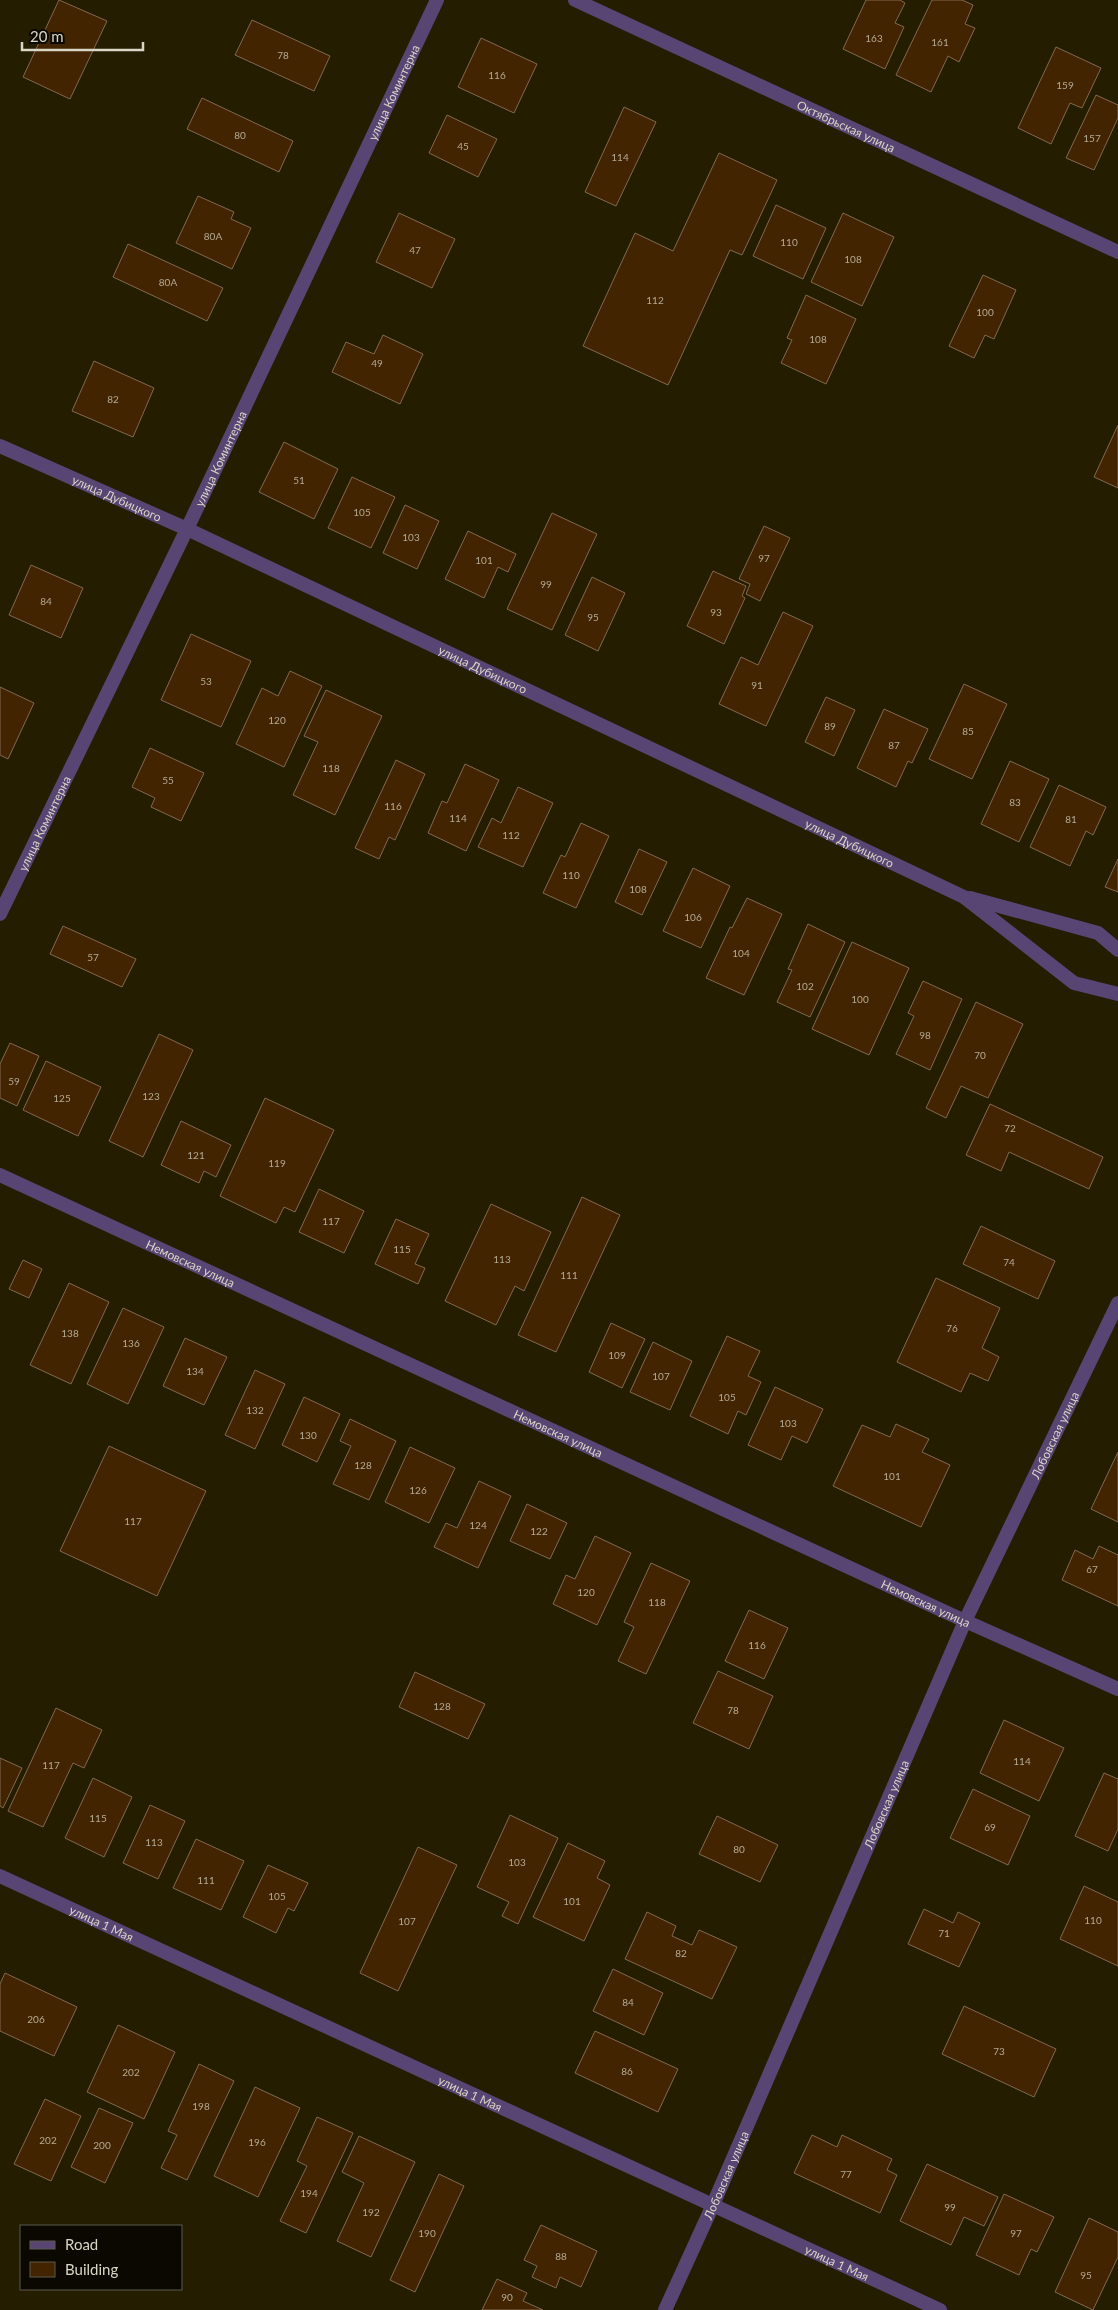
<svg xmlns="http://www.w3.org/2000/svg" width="1118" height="2310" viewBox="0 0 1118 2310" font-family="Lato,sans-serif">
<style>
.building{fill:#432400;stroke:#826951}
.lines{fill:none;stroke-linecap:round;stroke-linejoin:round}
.minor{stroke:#584574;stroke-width:14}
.labels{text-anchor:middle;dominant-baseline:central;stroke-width:4;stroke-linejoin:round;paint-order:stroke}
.number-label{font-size:10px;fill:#b4aa94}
.street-label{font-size:12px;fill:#dad6c5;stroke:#0a0801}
</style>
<rect width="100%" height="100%" fill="#241d00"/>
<g class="building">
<path d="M59 0 107 21 70 99 23 77Z"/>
<path d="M866 0H900L905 3 895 23 904 27 885 69 843 49Z"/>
<path d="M932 0H962L973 5 965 24 975 28 959 62 948 56 931 92 896 75Z"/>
<path d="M252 20 330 56 314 91 235 55Z"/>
<path d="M481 38 537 64 514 113 458 87Z"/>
<path d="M1056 47 1101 68 1082 108 1070 103 1051 144 1018 128Z"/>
<path d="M1096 95 1118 105V118L1094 170 1066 158Z"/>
<path d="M202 98 293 141 279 172 187 129Z"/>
<path d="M624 107 656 122 616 206 585 192Z"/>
<path d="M447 115 497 139 478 177 429 153Z"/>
<path d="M719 153 777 180 742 255 730 250 668 385 583 346 635 233 673 251Z"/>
<path d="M198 196 234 212 231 219 251 228 232 269 176 243Z"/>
<path d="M776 205 826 228 803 279 753 256Z"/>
<path d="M399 213 455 239 432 288 376 262Z"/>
<path d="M843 213 894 237 862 306 811 282Z"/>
<path d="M128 244 223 288 207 321 113 277Z"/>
<path d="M983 275 1016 290 994 339 985 335 974 358 949 346Z"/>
<path d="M806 295 856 319 826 384 781 363 792 340 787 338Z"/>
<path d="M383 335 423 354 400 404 332 372 346 342 374 354Z"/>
<path d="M94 361 154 388 133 437 72 411Z"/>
<path d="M1118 425V488L1094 477Z"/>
<path d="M284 442 338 469 314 519 259 492Z"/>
<path d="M352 477 395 497 371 548 328 528Z"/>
<path d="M405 505 439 521 417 569 383 553Z"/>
<path d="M552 513 597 534 552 630 507 609Z"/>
<path d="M764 526 790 538 760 601 746 594 750 584 739 579Z"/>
<path d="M468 531 516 554 508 572 498 567 484 598 445 579Z"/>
<path d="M31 565 83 588 61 638 9 615Z"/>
<path d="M713 571 746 586 742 596 745 598 724 644 687 626Z"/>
<path d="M592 577 625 593 598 651 565 635Z"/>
<path d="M783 612 813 626 766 726 719 704 741 657 758 665Z"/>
<path d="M191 634 251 661 221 727 161 700Z"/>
<path d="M290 671 322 686 284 767 236 744 262 688 278 696Z"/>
<path d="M964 684 1007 704 972 779 929 759Z"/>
<path d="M0 687 34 703 8 759 0 755Z"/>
<path d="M326 690 382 716 335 815 293 795 318 742 304 736Z"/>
<path d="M826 697 855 710 834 756 805 742Z"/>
<path d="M884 709 928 729 912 763 908 761 896 787 857 768Z"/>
<path d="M150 748 204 773 181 821 151 807 155 798 132 787Z"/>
<path d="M396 760 425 774 395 840 389 837 379 859 355 848Z"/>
<path d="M1010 761 1049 779 1019 842 981 824Z"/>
<path d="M465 764 499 780 466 851 428 833 442 801 447 803Z"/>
<path d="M1059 785 1106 807 1093 835 1086 831 1070 866 1030 847Z"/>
<path d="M518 787 553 803 523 867 478 847 492 818 501 823Z"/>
<path d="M581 823 609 836 576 908 543 893 561 855 565 857Z"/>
<path d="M639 849 667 862 642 915 615 902Z"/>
<path d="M1118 859V892L1105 887Z"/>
<path d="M693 868 730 886 701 948 663 931Z"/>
<path d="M747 898 782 914 744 995 706 978 730 927 732 928Z"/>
<path d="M808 924 845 942 810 1017 777 1002 792 970 788 969Z"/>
<path d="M63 926 136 959 122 987 50 954Z"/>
<path d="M852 942 909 968 869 1055 812 1029Z"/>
<path d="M923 981 962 999 930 1070 896 1054 914 1016 908 1013Z"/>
<path d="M976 1002 1023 1024 988 1098 961 1086 946 1118 926 1108Z"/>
<path d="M159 1034 193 1050 143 1157 109 1141Z"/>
<path d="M10 1043 39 1056 17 1106 0 1098V1064Z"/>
<path d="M46 1061 101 1087 78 1136 23 1110Z"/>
<path d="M265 1098 334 1130 295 1212 284 1207 276 1223 220 1196Z"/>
<path d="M990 1104 1103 1157 1089 1189 1009 1152 1001 1171 966 1155Z"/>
<path d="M181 1121 231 1145 216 1177 204 1171 199 1183 161 1165Z"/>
<path d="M319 1189 364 1211 344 1253 299 1232Z"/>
<path d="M582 1197 620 1215 556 1352 518 1335Z"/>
<path d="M491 1204 551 1232 524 1291 515 1286 496 1325 445 1301Z"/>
<path d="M396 1219 429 1234 415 1264 425 1268 418 1284 375 1264Z"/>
<path d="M981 1226 1055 1261 1038 1299 963 1264Z"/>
<path d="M23 1260 42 1269 29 1298 9 1289Z"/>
<path d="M936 1278 1000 1308 982 1348 999 1357 988 1381 970 1373 961 1392 897 1362Z"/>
<path d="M69 1283 109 1302 71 1384 30 1365Z"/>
<path d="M123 1308 164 1327 128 1404 87 1384Z"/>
<path d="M611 1323 645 1339 622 1388 589 1372Z"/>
<path d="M727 1336 760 1351 748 1376 761 1382 746 1415 738 1411 728 1434 690 1416Z"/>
<path d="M185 1338 227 1357 204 1405 163 1386Z"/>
<path d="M653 1342 692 1361 670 1410 630 1392Z"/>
<path d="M255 1370 285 1384 255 1449 225 1435Z"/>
<path d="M775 1387 823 1409 807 1443 792 1436 781 1460 748 1445Z"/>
<path d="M304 1397 340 1414 317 1462 282 1445Z"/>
<path d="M350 1419 396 1441 369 1500 333 1484 351 1446 340 1441Z"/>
<path d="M896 1424 929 1439 922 1452 950 1465 921 1527 833 1486 862 1425 890 1437Z"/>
<path d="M109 1446 206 1491 157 1596 60 1551Z"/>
<path d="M410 1447 455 1468 429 1523 385 1502Z"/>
<path d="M1118 1452V1522L1091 1509Z"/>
<path d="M479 1481 511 1496 478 1568 434 1547 446 1523 457 1528Z"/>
<path d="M527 1504 567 1523 550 1559 510 1541Z"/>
<path d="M595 1536 631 1553 597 1625 553 1604 566 1575 575 1579Z"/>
<path d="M1099 1546 1118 1555V1606L1062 1580 1075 1550 1093 1559Z"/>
<path d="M651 1563 690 1581 646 1674 618 1661 634 1627 624 1622Z"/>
<path d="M749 1610 788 1628 764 1679 725 1661Z"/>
<path d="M718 1671 773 1696 749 1749 693 1723Z"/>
<path d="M415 1672 485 1704 468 1739 399 1707Z"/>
<path d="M56 1708 102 1730 84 1768 73 1763 43 1827 8 1811Z"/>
<path d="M1004 1720 1064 1748 1039 1801 980 1773Z"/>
<path d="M0 1758 22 1768 3 1808 0 1806Z"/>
<path d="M1104 1773 1118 1779V1829L1108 1851 1075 1836Z"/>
<path d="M93 1778 132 1797 104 1857 65 1838Z"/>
<path d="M973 1789 1030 1816 1008 1865 950 1838Z"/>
<path d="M150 1805 185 1821 158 1879 123 1863Z"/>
<path d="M510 1815 558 1838 518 1924 502 1916 509 1902 477 1887Z"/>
<path d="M717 1816 778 1845 760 1882 699 1854Z"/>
<path d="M196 1839 244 1861 221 1910 173 1888Z"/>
<path d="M568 1843 605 1861 597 1878 610 1885 584 1941 533 1917Z"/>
<path d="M418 1847 457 1865 398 1991 360 1973Z"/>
<path d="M268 1865 308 1883 294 1911 288 1908 276 1933 243 1917Z"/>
<path d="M1084 1886 1118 1902V1966L1060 1939Z"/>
<path d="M924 1909 953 1923 958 1912 980 1923 959 1967 908 1944Z"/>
<path d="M647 1912 676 1926 672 1936 692 1945 699 1930 737 1947 712 1999 625 1959Z"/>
<path d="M613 1969 663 1993 644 2035 593 2011Z"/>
<path d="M5 1973 77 2007 54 2056 0 2031V1984Z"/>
<path d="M964 2006 1056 2049 1034 2097 942 2054Z"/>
<path d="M118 2025 175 2052 144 2119 87 2092Z"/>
<path d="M595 2031 678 2069 658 2112 575 2073Z"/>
<path d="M199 2064 234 2081 187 2180 161 2168 177 2135 168 2131Z"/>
<path d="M255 2087 300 2108 258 2197 214 2176Z"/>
<path d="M45 2099 81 2116 51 2181 14 2164Z"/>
<path d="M99 2108 133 2123 105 2183 71 2167Z"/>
<path d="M317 2117 353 2133 306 2233 280 2221 307 2166 297 2161Z"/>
<path d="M812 2135 837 2147 842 2135 892 2159 887 2170 897 2175 880 2213 794 2173Z"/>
<path d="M359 2136 415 2162 371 2257 337 2241 364 2183 342 2172Z"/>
<path d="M927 2164 998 2197 984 2226 964 2217 951 2245 900 2221Z"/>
<path d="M439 2174 464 2186 415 2292 390 2280Z"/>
<path d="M1004 2194 1054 2217 1037 2252 1031 2249 1019 2275 976 2255Z"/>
<path d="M1089 2218 1118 2232V2257L1093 2310 1055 2292Z"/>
<path d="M541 2225 597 2251 581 2287 560 2277 556 2288 532 2277 537 2266 524 2260Z"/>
<path d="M497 2279 527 2293 523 2301 543 2310H482Z"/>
</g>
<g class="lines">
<g class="minor">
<path id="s1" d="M575 0 1118 252"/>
<path id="s2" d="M0 446 187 529 964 897 1074 983 1118 994"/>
<path d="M970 898 1098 933 1118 950"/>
<path id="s3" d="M0 914 187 529 437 0"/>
<path id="s4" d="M0 1175 965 1621 1118 1689"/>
<path id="s5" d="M0 1876 940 2310"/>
<path id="s6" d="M665 2310 712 2207 965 1621 1118 1303"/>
</g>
</g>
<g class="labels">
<g class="number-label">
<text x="874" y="38">163</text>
<text x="940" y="42">161</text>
<text x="283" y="55">78</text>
<text x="497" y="75">116</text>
<text x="1065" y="85">159</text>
<text x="240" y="135">80</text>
<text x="1092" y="138">157</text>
<text x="463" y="146">45</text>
<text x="620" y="157">114</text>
<text x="213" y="236">80А</text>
<text x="789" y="242">110</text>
<text x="415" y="250">47</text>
<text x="853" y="259">108</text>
<text x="168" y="282">80А</text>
<text x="655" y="300">112</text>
<text x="985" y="312">100</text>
<text x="818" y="339">108</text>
<text x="377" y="363">49</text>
<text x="113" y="399">82</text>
<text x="299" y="480">51</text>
<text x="362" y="512">105</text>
<text x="411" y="537">103</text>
<text x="764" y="558">97</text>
<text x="484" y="560">101</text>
<text x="546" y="584">99</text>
<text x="46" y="601">84</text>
<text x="716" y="612">93</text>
<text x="593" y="617">95</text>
<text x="206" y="681">53</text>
<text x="757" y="685">91</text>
<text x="277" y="720">120</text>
<text x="830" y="726">89</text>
<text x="968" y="731">85</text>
<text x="894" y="745">87</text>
<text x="331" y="768">118</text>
<text x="168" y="780">55</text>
<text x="1015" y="802">83</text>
<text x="393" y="806">116</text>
<text x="458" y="818">114</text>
<text x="1071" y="819">81</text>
<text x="511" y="835">112</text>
<text x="571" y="875">110</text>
<text x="638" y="889">108</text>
<text x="693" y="917">106</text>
<text x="741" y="953">104</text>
<text x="93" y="957">57</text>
<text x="805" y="986">102</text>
<text x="860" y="999">100</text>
<text x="925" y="1035">98</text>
<text x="980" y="1055">70</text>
<text x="14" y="1081">59</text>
<text x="151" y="1096">123</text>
<text x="62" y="1098">125</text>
<text x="1010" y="1128">72</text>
<text x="196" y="1155">121</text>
<text x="277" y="1163">119</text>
<text x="331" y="1221">117</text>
<text x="402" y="1249">115</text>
<text x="502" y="1259">113</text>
<text x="1009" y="1262">74</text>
<text x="569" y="1275">111</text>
<text x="952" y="1328">76</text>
<text x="70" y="1333">138</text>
<text x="131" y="1343">136</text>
<text x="617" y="1355">109</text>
<text x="195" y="1371">134</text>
<text x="661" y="1376">107</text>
<text x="727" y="1397">105</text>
<text x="255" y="1410">132</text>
<text x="788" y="1423">103</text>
<text x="308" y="1435">130</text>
<text x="363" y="1465">128</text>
<text x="892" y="1476">101</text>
<text x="418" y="1490">126</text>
<text x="133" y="1521">117</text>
<text x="478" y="1525">124</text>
<text x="539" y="1531">122</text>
<text x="1092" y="1569">67</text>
<text x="586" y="1592">120</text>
<text x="657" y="1602">118</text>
<text x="757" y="1645">116</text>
<text x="442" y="1706">128</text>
<text x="733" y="1710">78</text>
<text x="1022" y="1761">114</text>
<text x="51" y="1765">117</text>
<text x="98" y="1818">115</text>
<text x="990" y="1827">69</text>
<text x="154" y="1842">113</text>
<text x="739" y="1849">80</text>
<text x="517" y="1862">103</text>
<text x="206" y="1880">111</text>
<text x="277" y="1896">105</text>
<text x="572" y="1901">101</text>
<text x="1093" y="1920">110</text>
<text x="407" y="1921">107</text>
<text x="944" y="1933">71</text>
<text x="681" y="1953">82</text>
<text x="628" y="2002">84</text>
<text x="36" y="2019">206</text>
<text x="999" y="2051">73</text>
<text x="627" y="2071">86</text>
<text x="131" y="2072">202</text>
<text x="201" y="2106">198</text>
<text x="48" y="2140">202</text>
<text x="257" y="2142">196</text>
<text x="102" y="2145">200</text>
<text x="846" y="2174">77</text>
<text x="309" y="2193">194</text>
<text x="950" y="2207">99</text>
<text x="371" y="2212">192</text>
<text x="427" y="2233">190</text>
<text x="1016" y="2233">97</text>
<text x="561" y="2256">88</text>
<text x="1086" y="2275">95</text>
<text x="507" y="2297">90</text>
</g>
<g class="street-label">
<text stroke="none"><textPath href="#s3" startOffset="911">улица Коминтерна</textPath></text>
<text stroke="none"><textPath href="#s1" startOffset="299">Октябрьская улица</textPath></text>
<text stroke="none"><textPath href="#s3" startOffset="506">улица Коминтерна</textPath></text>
<text stroke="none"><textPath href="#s2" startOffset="128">улица Дубицкого</textPath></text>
<text stroke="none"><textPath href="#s2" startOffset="532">улица Дубицкого</textPath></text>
<text stroke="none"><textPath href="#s3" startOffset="101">улица Коминтерна</textPath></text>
<text stroke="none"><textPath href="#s2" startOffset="938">улица Дубицкого</textPath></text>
<text stroke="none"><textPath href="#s4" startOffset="210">Немовская улица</textPath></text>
<text stroke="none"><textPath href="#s4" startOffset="615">Немовская улица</textPath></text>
<text stroke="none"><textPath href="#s6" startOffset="958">Лобовская улица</textPath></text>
<text stroke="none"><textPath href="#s4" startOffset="1020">Немовская улица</textPath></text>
<text stroke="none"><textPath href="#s6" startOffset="552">Лобовская улица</textPath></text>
<text stroke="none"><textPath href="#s5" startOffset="112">улица 1 Мая</textPath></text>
<text stroke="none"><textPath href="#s5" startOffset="518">улица 1 Мая</textPath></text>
<text stroke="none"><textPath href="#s6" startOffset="148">Лобовская улица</textPath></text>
<text stroke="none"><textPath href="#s5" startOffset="922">улица 1 Мая</textPath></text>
</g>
</g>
<rect x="20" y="2225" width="162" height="65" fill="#0a0801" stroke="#5d5a4f"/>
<rect x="30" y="2241" width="25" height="8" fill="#584574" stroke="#5d5a4f"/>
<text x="65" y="2250" font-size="15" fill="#dad6c5">Road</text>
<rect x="30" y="2262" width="25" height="15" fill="#432400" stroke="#5d5a4f"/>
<text x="65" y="2275" font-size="15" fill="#dad6c5">Building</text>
<path d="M22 42v8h121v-8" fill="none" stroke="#dad6c5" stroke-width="2.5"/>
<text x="30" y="42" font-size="15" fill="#dad6c5" stroke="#0a0801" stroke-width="4" paint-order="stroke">20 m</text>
</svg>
